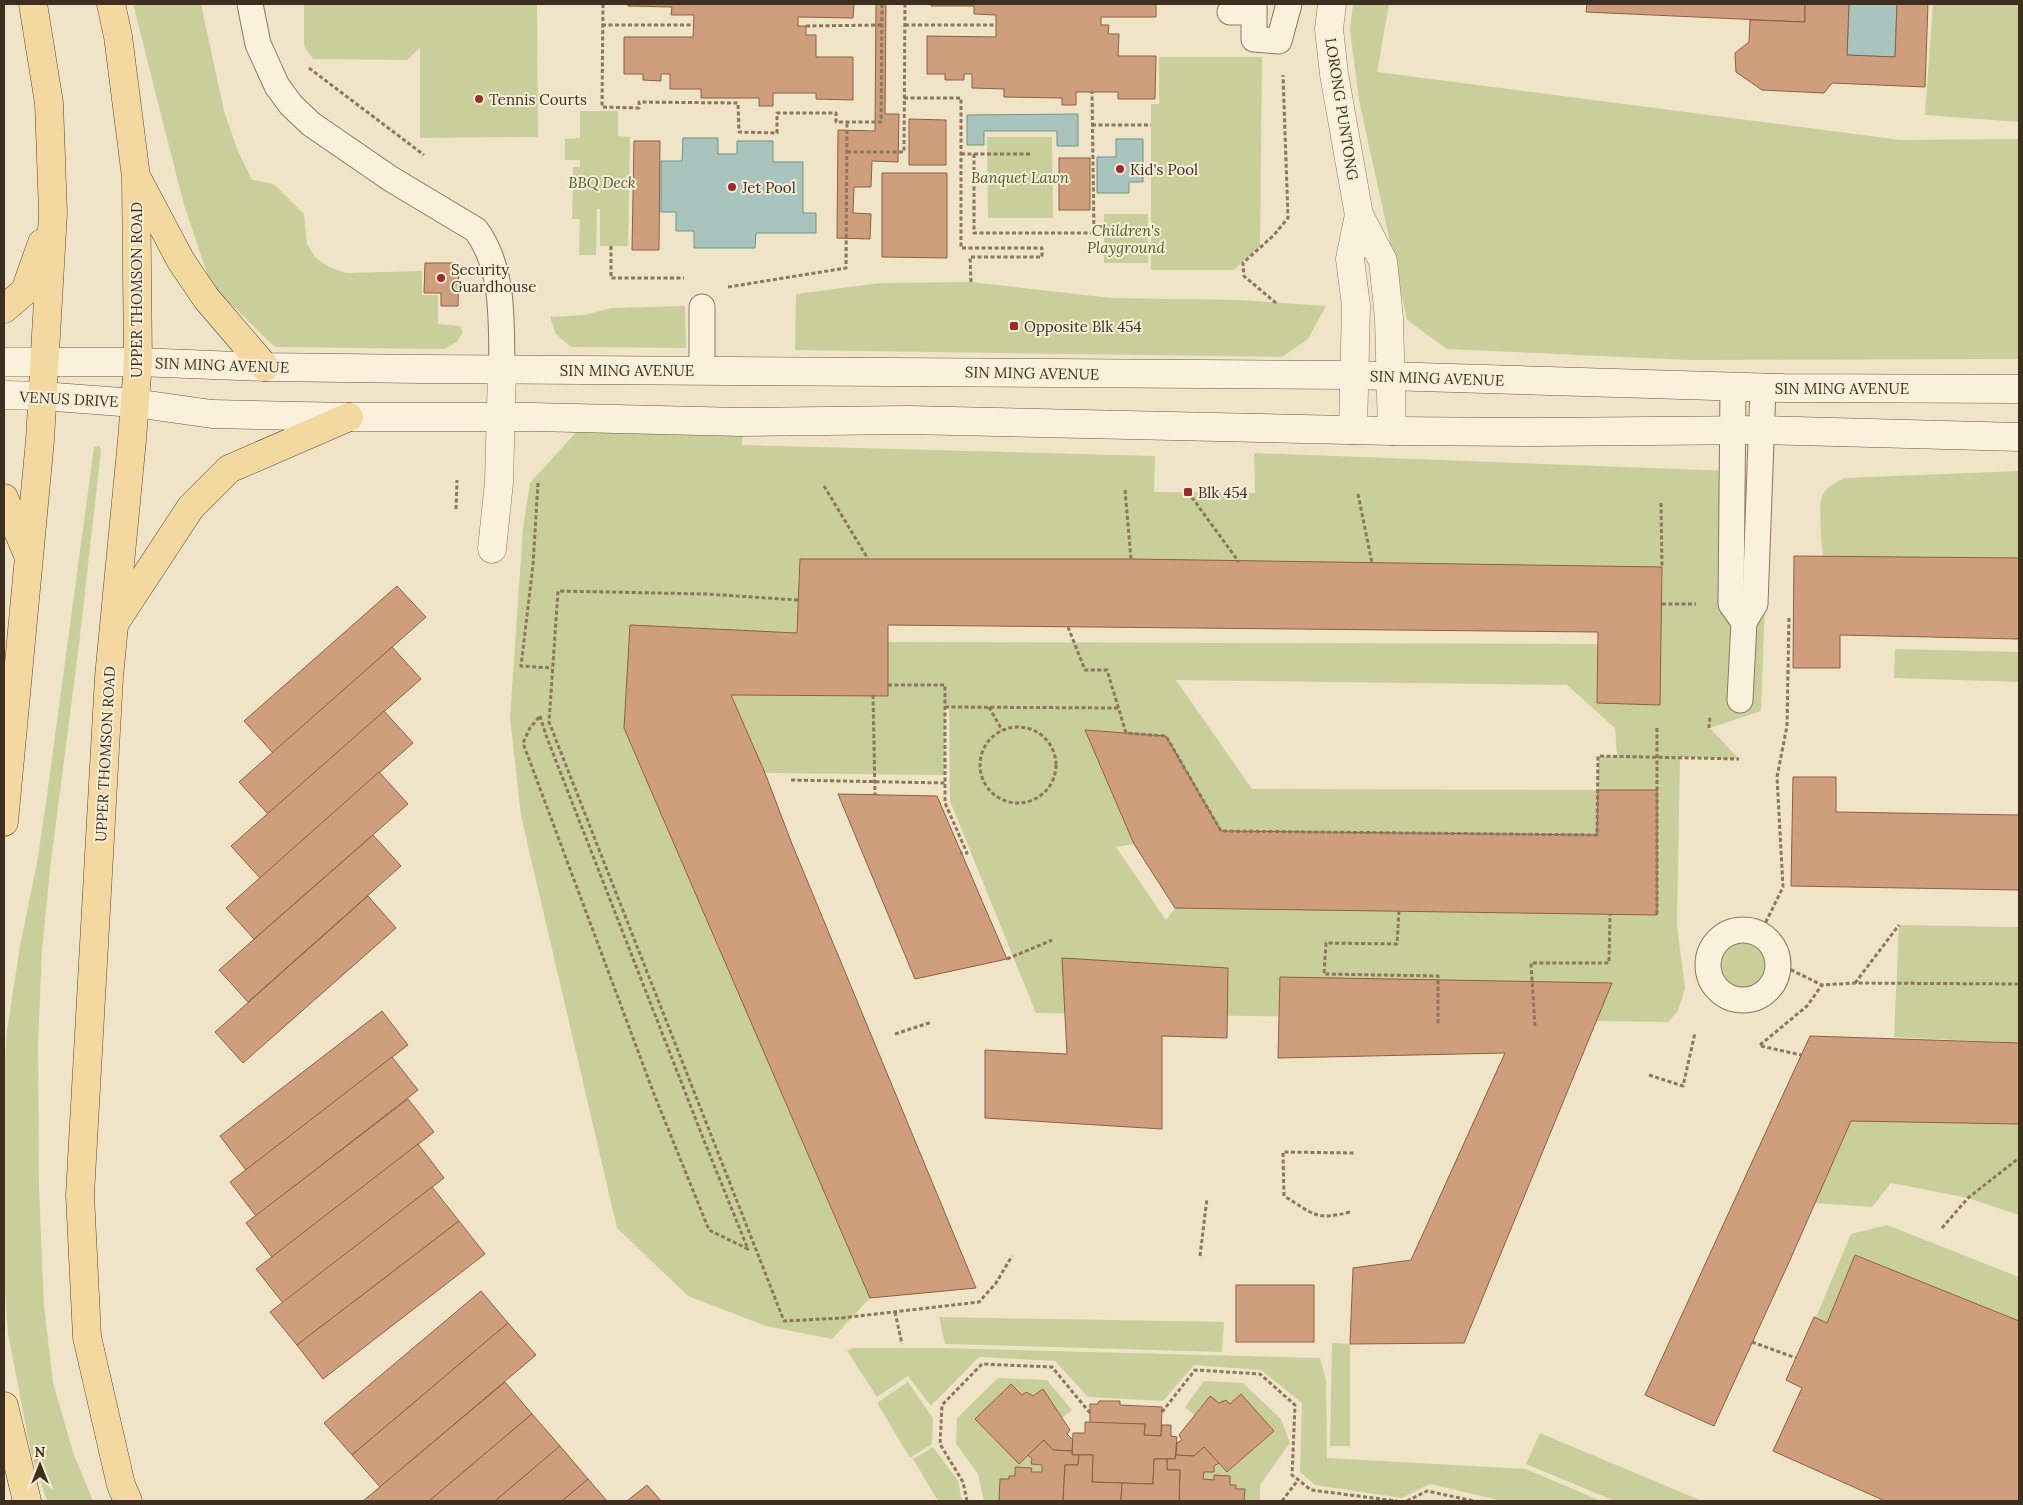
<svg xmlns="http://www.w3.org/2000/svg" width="2023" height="1505" viewBox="0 0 2023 1505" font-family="Lora,serif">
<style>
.green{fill:#c9cf9b;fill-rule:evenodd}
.water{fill:#a9c4bc;stroke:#6f938a}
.building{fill:#cf9f7d;stroke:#8d5f41}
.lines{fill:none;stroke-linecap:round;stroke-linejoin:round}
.service-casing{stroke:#8d765c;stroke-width:27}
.minor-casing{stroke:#8d765c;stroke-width:29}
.secondary-casing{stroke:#6f573f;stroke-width:29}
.primary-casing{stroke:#5b4430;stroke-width:29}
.path{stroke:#8d765c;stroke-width:3;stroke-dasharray:4 2.5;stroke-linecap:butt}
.service{stroke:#faf1dc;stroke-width:25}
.minor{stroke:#faf1dc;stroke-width:28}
.secondary{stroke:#faf1dc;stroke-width:28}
.primary{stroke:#f3d9a0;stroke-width:28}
.poi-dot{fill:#9e2a2b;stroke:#f7eed8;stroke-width:2}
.labels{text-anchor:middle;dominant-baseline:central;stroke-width:4;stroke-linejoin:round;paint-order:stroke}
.poi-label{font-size:15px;fill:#3d2e20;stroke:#f7eed8;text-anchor:start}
.street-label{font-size:15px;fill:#3d2e20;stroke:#f7eed8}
.park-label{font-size:15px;font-style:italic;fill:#4d5a26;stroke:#f7eed8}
</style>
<rect width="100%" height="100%" fill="#f0e4c8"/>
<g class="green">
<path d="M133 4H201L224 111 237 149 252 180 274 184 304 214 307 244 315 257 329 267 346 273 422 271V295H438V324L460 326 463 332 457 342 445 349 275 347 211 285 184 205Z"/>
<path d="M304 4H537L538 137 420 138V48L407 60 313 59 304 46Z"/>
<path d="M1353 4H1389L1377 72 1901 140 2019 139V359L1689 360 1447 349 1407 320 1359 100 1350 30Z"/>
<path d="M1933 4H2019V122L1925 115Z"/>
<path d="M1159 57H1262L1260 246 1234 270H1151V104H1159Z"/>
<path d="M580 111H618V136L630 137 628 246H600V209H597L596 255H579L580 219H572L573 167H580V160H565V139L580 138Z"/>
<path d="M987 137H1052L1053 218H988Z"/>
<rect x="1104" y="214" width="44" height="49"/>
<path d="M971 282 1111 298 1241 300 1326 306 1308 339 1282 357 795 350 796 294 880 283Z"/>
<path d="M685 306 686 348 571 347 556 334 550 317 584 315 612 308Z"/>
<path d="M590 417 742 422V445L1155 456 1154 492 1255 493 1254 453 1732 471 1749 480 1765 604 1761 711 1710 728 1739 759 1680 757 1677 925 1685 988 1678 1011 1668 1022 1036 1013 950 801 949 707 945 708 944 775 765 773 731 695 888 696V642L1598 644V702L1662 604V567L800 559 797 633 631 626 624 728 870 1298 832 1339 766 1326 688 1296 617 1228 521 816 510 717 523 529 530 483ZM1176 680 1567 685 1615 728 1617 756H1598V790L1252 789ZM1085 730 1166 736 1221 831 1597 835 1598 790H1657V915L1175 908 1166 920 1116 847 1134 844Z"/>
<path d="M99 446 101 450 79 645 51 861 42 951 38 1043 39 1188 44 1305 53 1383 74 1455 93 1501H47L31 1453 8 1333 4 1275V1075L7 1030 20 946 37 863 48 788 94 447Z"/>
<path d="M2019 471V580L1825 576C1824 560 1816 506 1823 494 1828 486 1836 482 1844 478Z"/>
<path d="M1895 649 2019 652V682L1894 678Z"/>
<path d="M1899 925 2019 927V1043L1894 1037Z"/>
<circle cx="1743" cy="965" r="34"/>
<path d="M1851 1121 2019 1124V1215L1968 1198 1891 1183 1872 1207 1814 1203Z"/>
<path d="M1887 1225 2019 1277V1321L1856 1255 1827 1323 1814 1317 1817 1315 1851 1234Z"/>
<path d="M939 1317 1224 1322 1222 1352 945 1344Z"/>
<path d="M1332 1343 1350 1344V1446H1330Z"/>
<path d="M853 1348H942L1320 1358 1326 1380 1327 1458 1526 1469 1601 1501H1503L1430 1484 1402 1498 1315 1485 1300 1472 1302 1403 1261 1370 1194 1365 1163 1401 1088 1397 1055 1361 979 1357 931 1406 908 1376 877 1397 847 1351Z"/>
<path d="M998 1378 1047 1380 1072 1410 1062 1418 1043 1389 1033 1396 1026 1392 975 1419 1019 1464 1028 1455 1032 1459 1031 1464 1042 1465V1472H1031L1032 1468 1016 1467 1015 1476H1009V1479H1000L999 1501H984L978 1474 956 1444 957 1418Z"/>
<path d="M1204 1381 1243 1383 1281 1419 1290 1443 1260 1485V1501H1244L1245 1489H1236V1485H1230V1476L1214 1475V1480L1203 1479 1204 1472H1214V1466L1219 1463 1228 1472 1274 1431 1241 1394 1230 1404 1219 1403 1210 1396 1194 1415 1185 1407Z"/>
<path d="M908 1382 933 1418 932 1444 910 1458 877 1403Z"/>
<path d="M1540 1433 1702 1501H1615L1526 1464Z"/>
<path d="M933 1447 958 1481 962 1501H938L913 1459Z"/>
</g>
<g class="water">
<path d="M1849 4H1897L1895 57 1847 55Z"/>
<path d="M1078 114V146H1057V131H984V145H967V115Z"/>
<path d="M683 138H718V154H737V141H773V162H803V213H816V233H756L755 248H694V231H676V212H661V161H682Z"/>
<path d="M1116 139H1143V182H1129V193H1097V157H1116Z"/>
</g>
<g class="building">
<path d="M628 4H854L853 18 798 17V26H806V35H816V57H853V100L816 99V93H773V106H759V98H701V89H670V74H661V81L643 80V74H624V37H693L694 15H671L672 7 628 6Z"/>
<path d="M876 4H886L885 114H899L898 162 872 161 871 187H854L853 213 871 214 870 239 837 238 838 130 875 131Z"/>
<path d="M931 4H1156V17H1101V25H1109L1108 34H1119L1118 56H1156L1155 99H1118V92H1076V105H1062V98L1004 97V89L972 88V74H964V80H945V74H927V36L996 37V15L974 14V6H931Z"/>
<path d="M1587 4H1805V22L1586 12Z"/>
<path d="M1805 4H1849L1847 55 1895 57 1897 4H1928L1925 87 1832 83 1824 93 1762 90 1736 72 1735 53 1749 42 1750 20 1805 22Z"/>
<path d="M909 119 946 120V165H909Z"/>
<path d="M634 141H660L659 250H632Z"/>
<rect x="1059" y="158" width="31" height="52"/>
<path d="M882 173H947V258L882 257Z"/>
<path d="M425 263H459L458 306H441V293H424Z"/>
<path d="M1794 556 2019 558V639L1840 635V668H1793Z"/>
<path d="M800 559H1131L1662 567 1660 705 1597 703 1598 632 888 625V696L731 695 765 773 792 844 976 1288 870 1298 624 728 630 625 797 633Z"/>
<path d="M397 586 426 617 273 753 244 721Z"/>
<path d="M392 647 421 679 268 814 239 782Z"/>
<path d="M384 711 413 743 260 878 231 846Z"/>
<path d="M1085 730 1166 736 1221 831 1597 835 1598 790H1657V915L1175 908 1134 844Z"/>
<path d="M379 772 408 804 254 939 226 908Z"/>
<path d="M1793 777H1836V812L2019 815V890L1791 886Z"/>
<path d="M838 794 937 796 1007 959 915 979Z"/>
<path d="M373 835 401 866 248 1002 219 970Z"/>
<path d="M368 896 396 928 243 1063 215 1032Z"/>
<path d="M1062 958 1228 968 1227 1038 1162 1036V1129L985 1118V1050L1067 1054Z"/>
<path d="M1280 977 1612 983 1464 1343 1350 1344 1353 1268 1411 1260 1505 1053 1278 1058Z"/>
<path d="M382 1011 408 1045 246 1170 220 1136Z"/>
<path d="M1810 1036 2019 1043V1124L1851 1121 1790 1260 1714 1426 1645 1395Z"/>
<path d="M392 1057 418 1090 256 1216 230 1182Z"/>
<path d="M408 1099 434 1132 272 1257 246 1223Z"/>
<path d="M418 1144 444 1178 283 1303 256 1269Z"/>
<path d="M432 1187 459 1221 297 1345 270 1312Z"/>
<path d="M459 1221 485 1254 323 1379 297 1345Z"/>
<path d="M1855 1255 2019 1321V1501H1885L1773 1451 1802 1388 1786 1380 1814 1317 1827 1323Z"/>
<rect x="1236" y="1285" width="78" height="57"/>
<path d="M481 1291 508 1323 352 1455 324 1423Z"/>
<path d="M508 1323 536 1355 380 1487 352 1455Z"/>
<path d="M505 1382 532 1414 429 1501H363Z"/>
<path d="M1011 1384 1022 1395 1026 1392 1033 1396 1043 1389 1070 1430 1067 1434 1073 1440 1072 1451 1053 1450 1044 1440 1019 1464 975 1419Z"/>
<path d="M1241 1394 1274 1431 1227 1472 1204 1447 1194 1456 1176 1455 1177 1443 1182 1440 1179 1435 1210 1396 1219 1403 1226 1400 1230 1404Z"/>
<path d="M1099 1401H1120V1405L1162 1407 1161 1436 1144 1435 1145 1424 1090 1423V1404H1098Z"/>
<path d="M532 1414 560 1446 495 1501H429Z"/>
<path d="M1085 1422 1145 1424 1144 1435 1161 1436 1162 1425H1171V1436L1177 1437 1175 1459H1154L1153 1484 1092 1482 1093 1455H1072L1073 1433H1085Z"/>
<path d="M1044 1440 1053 1450 1072 1451V1455H1079L1078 1465H1065L1063 1501H999L1000 1479H1009V1476H1015V1467L1032 1468 1031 1472H1042V1465L1031 1464 1032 1459 1028 1455Z"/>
<path d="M560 1446 588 1479 562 1501H495Z"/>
<path d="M1204 1447 1219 1463 1214 1466V1472H1204L1203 1479 1214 1480V1475L1230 1476V1485H1236V1489H1245L1244 1501H1179L1180 1470H1167V1459H1175L1176 1455 1194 1456Z"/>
<path d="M1079 1455H1093L1092 1482 1122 1483 1121 1501H1063L1065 1465H1078Z"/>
<path d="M1154 1459H1167V1470H1180L1179 1501H1121L1122 1483 1153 1484Z"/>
<path d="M588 1479 607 1501H562Z"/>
<path d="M647 1485 661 1501H627Z"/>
</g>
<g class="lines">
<defs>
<g id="service">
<path d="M250 4 258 44 277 86 291 105 311 124 391 179 476 230C505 269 501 323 502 370"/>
<path d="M1254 4V39L1279 41 1289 4"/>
<path d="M1230 12H1254"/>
<path d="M702 307V370"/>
<path d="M1733 387 1731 604 1744 622"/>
<path d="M1740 700 1744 622 1755 604 1763 387"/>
<circle cx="1743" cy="965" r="35"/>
</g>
<g id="minor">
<path d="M1332 4 1329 29 1334 74 1359 215 1383 261 1389 318 1392 431"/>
<path d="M4 362H44"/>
<path d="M4 395 42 396"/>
<path d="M1353 430 1356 306 1350 259 1359 215"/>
<path d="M492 549 499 482 502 370"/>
</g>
<g id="secondary">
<path d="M44 362H138L265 367 420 369 1353 375 1783 388 2019 389"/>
<path d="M42 396 134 403 212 414 349 417H533L742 422 908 420 1392 431 1536 432 1762 430 2019 437"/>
</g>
<g id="primary">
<path d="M111 4 118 36 136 177 138 362 132 440 109 677 80 1195 87 1337 121 1485 128 1501"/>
<path d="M138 180 181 261 206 298 265 367"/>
<path d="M4 309 25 291 42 243"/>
<path d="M4 498 28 555"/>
<path d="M116 621 191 507 229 469 349 417"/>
<path d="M4 822 40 440 53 213 49 103 33 4"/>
<path d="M4 1406 27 1501"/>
</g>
</defs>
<use href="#service" class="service-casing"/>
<use href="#minor" class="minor-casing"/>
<use href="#secondary" class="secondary-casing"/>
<use href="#primary" class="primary-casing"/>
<g class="path">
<path d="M603 4 602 107 639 108V102L738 103 739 132 777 133V113H836V122H881L882 4"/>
<path d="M602 25H693"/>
<path d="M905 25H996"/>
<path d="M806 26 882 25"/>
<path d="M309 68 424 155"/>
<path d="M904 98H961V248H1042V257H970L971 282"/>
<path d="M1092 125H1151"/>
<path d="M847 152H904L905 4"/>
<path d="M961 154H1031"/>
<path d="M974 154V233H1094L1092 92"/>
<path d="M611 246V278H684"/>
<path d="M728 287 846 268 847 122"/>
<path d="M1276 303 1244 276 1243 263 1274 235 1288 218 1283 75"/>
<path d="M538 483 533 565 521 666 552 668"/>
<path d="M824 486 868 559"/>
<path d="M1125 490 1131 559"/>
<path d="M1188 492 1239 562"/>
<path d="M1358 494 1372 563"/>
<path d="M1661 503 1662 567"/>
<path d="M456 509 457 480"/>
<path d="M798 600 706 594 558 591 549 722 784 1321 842 1318 979 1302 996 1283 1012 1256"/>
<path d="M1662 604H1696"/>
<path d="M1068 627 1085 670H1107L1126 733 1166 736 1221 831 1597 835 1598 756 1739 759"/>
<path d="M888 685H945V803L967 853H960"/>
<path d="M873 695 875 795"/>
<path d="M945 707 1118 708"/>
<path d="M989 707 1002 730"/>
<path d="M540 716 547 738 705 1143 748 1249 709 1230 654 1094 523 743 530 728Z"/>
<circle cx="1018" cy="765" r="38"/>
<path d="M1657 728V915"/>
<path d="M1709 728 1710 716"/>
<path d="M791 780 945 783"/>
<path d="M1399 911 1397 944 1326 943 1324 974 1438 976V1024"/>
<path d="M1760 934 1783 887 1777 777 1787 726 1789 616"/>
<path d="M1007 959 1052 940"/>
<path d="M1779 964 1822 985 1855 983 2019 984"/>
<path d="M1855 983 1899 925"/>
<path d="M1535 1026 1531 963H1609L1610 915"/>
<path d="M895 1034 932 1022"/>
<path d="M1760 1045 1807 1006 1822 985"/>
<path d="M1761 1046 1801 1055"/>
<path d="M1649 1075 1683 1086 1695 1033"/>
<path d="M1350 1212C1315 1221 1314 1214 1284 1196L1283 1152 1354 1153"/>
<path d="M1942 1228 1968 1198 2019 1158"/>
<path d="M1200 1256 1207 1198"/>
<path d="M895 1312 902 1344"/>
<path d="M1752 1342 1796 1358"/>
<path d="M1162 1412 1195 1370 1260 1374 1295 1405 1292 1475 1311 1490 1397 1501"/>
<path d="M967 1501 963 1482 940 1444 942 1405 982 1364 1052 1367 1090 1413"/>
<path d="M1282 1501 1298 1480"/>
<path d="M1407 1501 1427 1491 1474 1501"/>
</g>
<use href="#service" class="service"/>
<use href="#minor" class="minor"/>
<use href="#secondary" class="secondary"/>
<use href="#primary" class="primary"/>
</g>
<g class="poi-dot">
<circle cx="479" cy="99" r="5"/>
<circle cx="1120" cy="169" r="5"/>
<circle cx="732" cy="187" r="5"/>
<circle cx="441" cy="278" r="5"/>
<rect x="1009" y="321" width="10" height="10" rx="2.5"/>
<rect x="1183" y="487" width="10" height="10" rx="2.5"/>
</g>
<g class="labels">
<g class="poi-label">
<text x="489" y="99">Tennis Courts</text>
<text x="1130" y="169">Kid's Pool</text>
<text x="742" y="187">Jet Pool</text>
<text x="451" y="269">Security<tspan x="451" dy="17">Guardhouse</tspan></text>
<text x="1024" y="326">Opposite Blk 454</text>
<text x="1198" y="492">Blk 454</text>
</g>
<g class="street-label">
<text transform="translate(1342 109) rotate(81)">LORONG PUNTONG</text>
<text transform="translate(136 290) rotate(-90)">UPPER THOMSON ROAD</text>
<text transform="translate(222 365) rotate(2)">SIN MING AVENUE</text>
<text x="627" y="370">SIN MING AVENUE</text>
<text transform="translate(1032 373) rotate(1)">SIN MING AVENUE</text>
<text transform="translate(1437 378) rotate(2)">SIN MING AVENUE</text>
<text x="1842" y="388">SIN MING AVENUE</text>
<text transform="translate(69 399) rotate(3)">VENUS DRIVE</text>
<text transform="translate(105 754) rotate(-87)">UPPER THOMSON ROAD</text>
</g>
<g class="park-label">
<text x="1020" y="177">Banquet Lawn</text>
<text x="602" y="182">BBQ Deck</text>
<text x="1126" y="230">Children's<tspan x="1126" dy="17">Playground</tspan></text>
</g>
</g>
<rect width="2023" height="1505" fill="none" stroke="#3d2e20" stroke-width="10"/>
<g transform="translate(40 1465)" stroke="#f7eed8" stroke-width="4" paint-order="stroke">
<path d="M0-4L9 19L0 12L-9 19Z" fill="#3d2e20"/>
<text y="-8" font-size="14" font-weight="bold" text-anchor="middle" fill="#3d2e20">N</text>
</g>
</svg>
